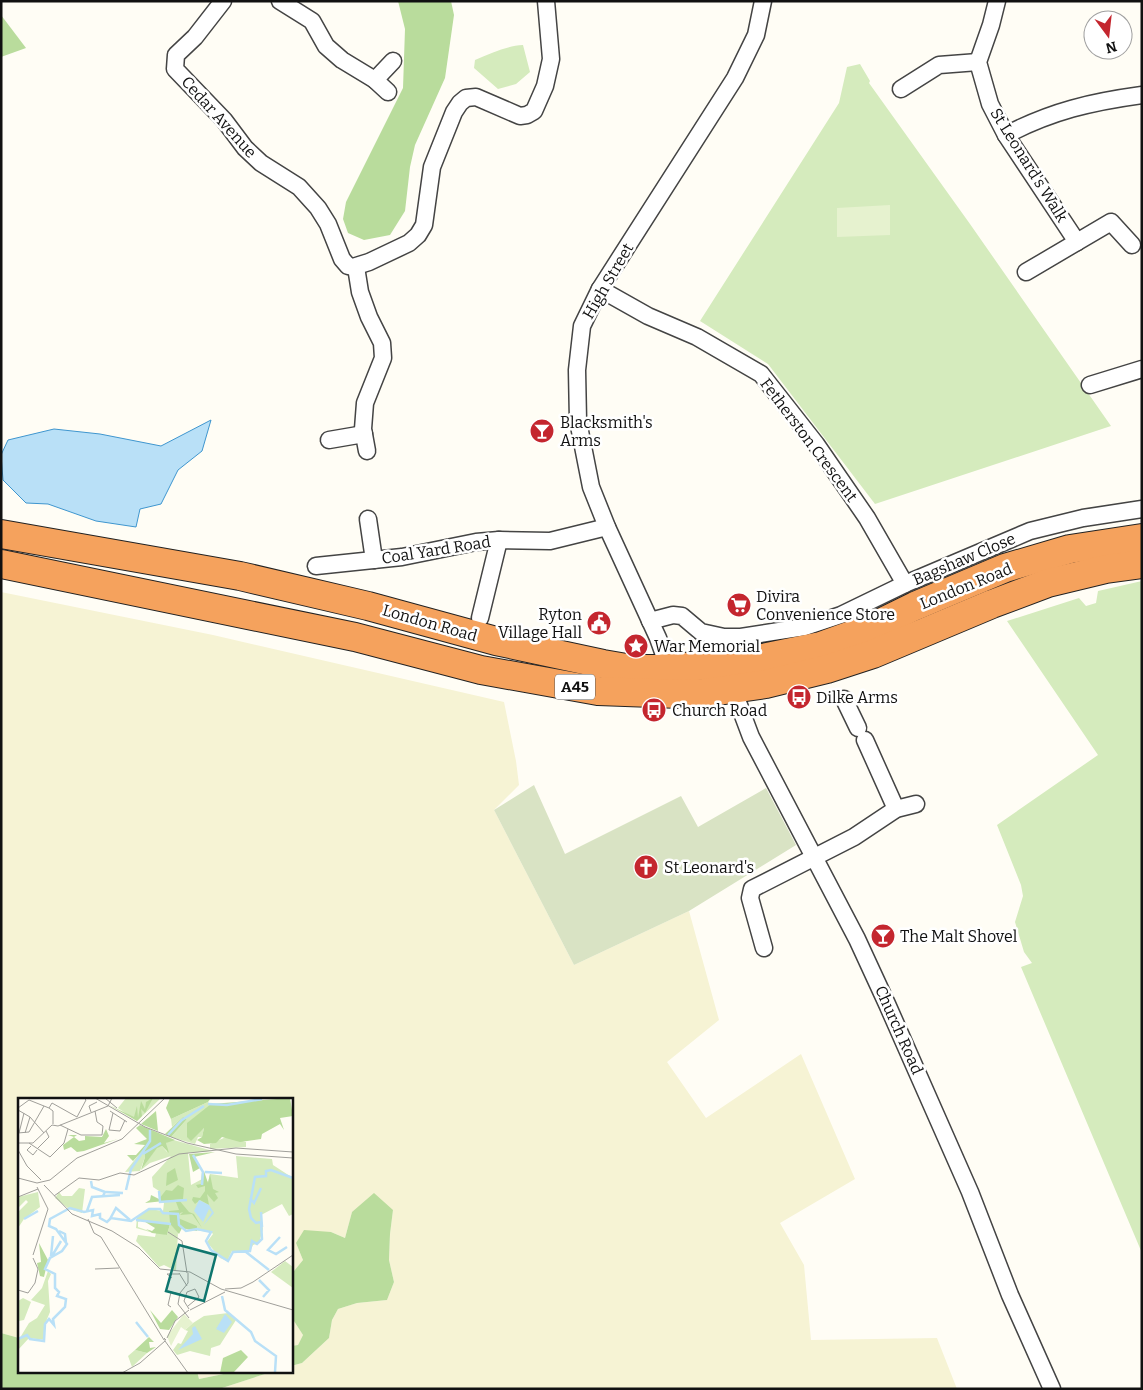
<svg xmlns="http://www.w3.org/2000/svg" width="1143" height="1390" viewBox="0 0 1143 1390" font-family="Bitter,serif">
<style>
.farmland{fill:#f6f3d4}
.green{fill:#d5ebbd}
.forest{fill:#b9dc9c}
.cemetery{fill:#d9e3c4}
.pitch{fill:#e6f2cf}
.water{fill:#b9e0f7;stroke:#3f96cf}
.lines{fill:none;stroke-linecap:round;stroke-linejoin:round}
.street-casing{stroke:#444;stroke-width:19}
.highway-casing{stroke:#222;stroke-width:30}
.street{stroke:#fff;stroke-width:16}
.highway{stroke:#f5a25d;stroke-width:28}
.labels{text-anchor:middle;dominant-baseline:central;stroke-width:5;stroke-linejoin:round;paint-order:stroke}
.shield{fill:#fff;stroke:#585858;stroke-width:1}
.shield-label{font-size:15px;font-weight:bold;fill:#111}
.street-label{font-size:16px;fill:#111;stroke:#fff}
.poi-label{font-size:16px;fill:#111;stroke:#fff;text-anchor:start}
.inset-river{fill:none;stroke:#b9e0f7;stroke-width:2.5}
.inset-road{fill:none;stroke:#a09f9a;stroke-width:1}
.view{fill:#0f766e;fill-opacity:0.15;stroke:#0f766e;stroke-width:2.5}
.inset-edge{fill:none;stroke:#111;stroke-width:2.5}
</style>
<rect width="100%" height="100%" fill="#fffdf5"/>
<g class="farmland">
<path d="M1 592 213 635 504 702 516 761 519 785 494 810 574 965 689 911 719 1020 667 1062 706 1118 801 1054 855 1179 780 1223 804 1265 811 1340 937 1338 957 1389H219L274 1371H291V1366L302 1363 329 1338 332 1320 338 1309 357 1303 387 1300 394 1282 389 1260 390 1234 393 1210 352 1212 345 1238 331 1232 296 1243 303 1260 294 1271 291 1288V1099H19V1338L1 1333Z"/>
<path d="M291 1304 292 1318 303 1335 298 1345 291 1346Z"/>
<path d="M197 1371H238L199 1379Z"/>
</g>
<g class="green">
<path d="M523 45 530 72 516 84 498 89 474 68 475 60C491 53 506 46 523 45Z"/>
<path d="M860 64 870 81 869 83 970 224 1111 426 875 504 768 364 700 321 839 103 847 67Z"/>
<path d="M1142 581V1253L1021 967 1032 963 1024 952 1015 922 1023 896 1021 885 997 825 1098 755 1007 621 1079 598 1086 606 1096 603 1098 591Z"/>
</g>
<g class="forest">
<path d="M398 1H451L454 15 445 78 415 145 410 167 405 211 390 235 364 240 348 233 343 219 346 202 403 88 405 29Z"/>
<path d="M1 15 26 48 1 57Z"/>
<path d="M374 1193 393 1210 390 1234 389 1260 394 1282 387 1300 357 1303 338 1309 332 1320 329 1338 302 1363 291 1366V1346L298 1345 303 1335 292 1318 291 1304 294 1271 303 1260 296 1243 304 1230 331 1232 345 1238 352 1212Z"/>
<path d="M1 1333 19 1338V1371H197L199 1379 238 1371H274L219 1389H3L1 1388Z"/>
</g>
<path class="cemetery" d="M534 785 565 854 681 796 698 827 766 788 796 845 689 911 574 965 494 810Z"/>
<path class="pitch" d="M890 205V235L837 237V208Z"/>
<path class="water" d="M211 420 202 451 178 470 161 504 140 509 136 527 96 521 48 504 26 503 3 480 1 455 8 440 54 429 100 434 161 446Z"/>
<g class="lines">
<defs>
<g id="street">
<path d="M223 1 195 37 176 55 175 69 224 120 245 148 261 163 299 187 318 208 328 224 342 259 348 266 353 267 369 262 409 243 418 235 424 225 432 167 454 112 460 103 466 98 476 97 520 116 527 115 534 111 545 86 551 59 546 1"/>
<path d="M280 1 312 21 326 46 342 60 375 80 388 92"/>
<path d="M997 1 991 25 978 62 990 104 1006 135 1077 242"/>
<path d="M375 80 393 61"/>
<path d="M901 89 939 65 978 62"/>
<path d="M1006 135C1052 111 1091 102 1142 95"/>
<path d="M356 267 360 292 369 317 382 343 383 358 365 403 363 429 367 451"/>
<path d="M1026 272 1111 222 1132 245"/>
<path d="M600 289 648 316 697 337 761 374 816 444 867 518 905 584"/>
<path d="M1090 385 1142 369"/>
<path d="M329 440 364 434"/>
<path d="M368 519 374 560"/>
<path d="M316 566 402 557 476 542 499 540 550 541 607 527"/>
<path d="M480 618 499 540"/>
<path d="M650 621 673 615 682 616 701 632 724 637H741L805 627 841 615 905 584 1030 531 1083 518 1142 509"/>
<path d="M666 668 663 652 658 638 607 527 591 487 578 421 577 370 582 326 600 289 735 78 756 35 763 1"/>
<path d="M727 684 733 689 751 737 857 939 887 1004 970 1192 1010 1295 1052 1389"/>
<path d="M844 699 858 728"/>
<path d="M865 740 896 809"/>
<path d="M764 948 750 898 752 889 854 837 896 809 916 804"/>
</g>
<g id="highway">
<path d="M1 534 240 576 368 606 496 641 603 664 632 669H656L738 663 821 646 868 629 915 606 1005 568 1070 549 1142 538"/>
<path d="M1 564 355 637 481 670 598 691 680 694 704 693 766 684 827 669 873 654 992 604 1048 583 1106 569 1142 564"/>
</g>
</defs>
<use href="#street" class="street-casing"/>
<use href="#highway" class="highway-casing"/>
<use href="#street" class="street"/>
<use href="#highway" class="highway"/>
</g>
<defs>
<symbol id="bar-disc" viewBox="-11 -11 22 22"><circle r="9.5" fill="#c4262e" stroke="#fff"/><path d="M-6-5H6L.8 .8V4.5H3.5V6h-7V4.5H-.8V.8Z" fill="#fff"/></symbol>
<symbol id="supermarket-disc" viewBox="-11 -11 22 22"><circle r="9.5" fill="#c4262e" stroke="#fff"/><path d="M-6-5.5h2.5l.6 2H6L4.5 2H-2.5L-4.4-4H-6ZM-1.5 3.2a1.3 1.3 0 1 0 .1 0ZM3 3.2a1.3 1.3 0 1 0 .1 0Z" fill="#fff"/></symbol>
<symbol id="civic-disc" viewBox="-11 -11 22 22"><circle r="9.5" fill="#c4262e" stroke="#fff"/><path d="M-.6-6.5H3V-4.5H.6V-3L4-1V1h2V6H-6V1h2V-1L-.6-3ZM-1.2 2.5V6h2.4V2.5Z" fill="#fff"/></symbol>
<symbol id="sight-disc" viewBox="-11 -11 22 22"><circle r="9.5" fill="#c4262e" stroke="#fff"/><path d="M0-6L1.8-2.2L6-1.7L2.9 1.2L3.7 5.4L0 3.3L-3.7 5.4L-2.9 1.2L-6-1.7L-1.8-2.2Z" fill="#fff"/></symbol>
<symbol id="bus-disc" viewBox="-11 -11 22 22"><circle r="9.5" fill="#c4262e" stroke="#fff"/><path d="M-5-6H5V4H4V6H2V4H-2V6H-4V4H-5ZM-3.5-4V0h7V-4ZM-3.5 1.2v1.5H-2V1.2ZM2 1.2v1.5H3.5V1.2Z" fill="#fff"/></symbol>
<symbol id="church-disc" viewBox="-11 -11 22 22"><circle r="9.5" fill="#c4262e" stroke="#fff"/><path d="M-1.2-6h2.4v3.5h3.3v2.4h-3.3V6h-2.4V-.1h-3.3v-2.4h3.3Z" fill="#fff"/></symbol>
</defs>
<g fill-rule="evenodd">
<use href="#bar-disc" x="528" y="417" width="28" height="28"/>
<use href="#supermarket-disc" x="725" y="591" width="28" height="28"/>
<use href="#civic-disc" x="585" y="609" width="28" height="28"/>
<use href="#sight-disc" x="622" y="632" width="28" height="28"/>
<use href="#bus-disc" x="785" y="683" width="28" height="28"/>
<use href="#bus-disc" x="640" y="696" width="28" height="28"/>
<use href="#church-disc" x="632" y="853" width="28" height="28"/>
<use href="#bar-disc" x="869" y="922" width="28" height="28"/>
</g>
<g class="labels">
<rect class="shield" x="555" y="674.5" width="40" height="25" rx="4"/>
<g class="shield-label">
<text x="575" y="687">A45</text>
</g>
<g class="street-label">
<text transform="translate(219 117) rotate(48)">Cedar Avenue</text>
<text transform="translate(1029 165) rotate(58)">St Leonard's Walk</text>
<text transform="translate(608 281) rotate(-60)">High Street</text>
<text transform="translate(809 440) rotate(53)">Fetherston Crescent</text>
<text transform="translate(436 550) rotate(-9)">Coal Yard Road</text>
<text transform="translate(964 559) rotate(-23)">Bagshaw Close</text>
<text transform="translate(966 586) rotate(-22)">London Road</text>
<text transform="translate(430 623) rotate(16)">London Road</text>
<text transform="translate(899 1030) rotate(66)">Church Road</text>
</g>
<g class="poi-label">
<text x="560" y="422">Blacksmith's<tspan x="560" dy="18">Arms</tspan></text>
<text x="756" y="596">Divira<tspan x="756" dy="18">Convenience Store</tspan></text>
<text x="582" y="614" text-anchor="end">Ryton<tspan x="582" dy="18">Village Hall</tspan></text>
<text x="654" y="646">War Memorial</text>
<text x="816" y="697">Dilke Arms</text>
<text x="672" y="710">Church Road</text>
<text x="664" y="867">St Leonard's</text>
<text x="900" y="936">The Malt Shovel</text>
</g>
</g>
<g transform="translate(18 1098)">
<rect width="275" height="275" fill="#fffdf5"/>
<path d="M108 0H143L119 23 100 10ZM190 4 193 7 171 24 176 38 186 30 184 39H180L177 46 153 39 169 21 165 19 154 29 153 21ZM208 39 228 44V49L192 51V46ZM152 41 195 53 170 55 173 87 186 80 190 84 192 76 220 80 218 58 254 61 255 67 275 80V116L271 118 264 106 243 117 245 131 241 145 235 147 232 153H214L209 163 202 160 189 144 195 136 193 134 166 131 162 128 160 117 153 118 152 125 124 122 120 124V129L134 134H140L149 137 152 126 160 134 158 173 146 167 141 169 118 143 120 137 137 139 138 135 132 134 118 130 119 120 131 111 145 113 146 105 142 104 141 93 135 89 134 79 153 58 132 65 123 72 139 49 144 48 149 54 148 45ZM126 50 127 59 122 73 107 74ZM61 90 67 91 64 115 51 111 37 100 41 94 44 98H54ZM20 94 22 109 6 121 0 130V114L10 104 8 102 0 110V99ZM267 163 275 169V190L253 174ZM30 173 33 176 30 183 32 214 27 226V242L11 240 0 252V243L11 225 19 220 27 207 13 202 24 190ZM5 200 13 204 6 222 1 223 0 203ZM210 215 218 222 202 247 193 250 192 258 172 253 159 257 155 252 160 245 163 246 170 233 167 232 175 225 186 218ZM117 252 129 255 114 269 110 258Z" fill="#d5ebbd"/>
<path d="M135 0 127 15 123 11 124 18 119 23 91 7 116 19 119 8 120 20 123 3 127 11 128 4ZM152 0H193L190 4 153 21 148 10ZM272 0 275 18 262 20 266 32 262 26 244 36 243 41 222 44 204 39 198 45 186 46 179 42 184 39 186 30 173 43 169 39V25L193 6ZM138 13 140 33 123 26ZM165 19 169 21 153 39 147 36ZM122 27 157 42 148 45 151 55 144 48 139 50 123 72 127 59 126 51 115 63 109 57H118L127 47 116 46 129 41 118 30ZM88 31 91 38 86 45 100 41 66 53 59 54 53 49 46 52 45 47 56 39 50 37H59L56 39 61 43 67 42V38L84 39ZM197 54 176 59 182 70 175 74 171 56ZM157 70 160 82 148 88 149 75ZM184 73H186L190 85 192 76 195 91 201 94 197 95 200 100 196 104 189 96 191 107 182 102 177 106 174 102 175 99 182 100 187 93V88L180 90 178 87 183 86ZM160 87 166 90 165 101 127 105 132 102 133 97 141 101 148 92 154 93ZM161 102 171 114 176 116 184 130 174 116 162 117 165 114 162 115 160 120 179 128V133L164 130 161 136 152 126 149 137 134 135 128 131 134 133 137 130 124 122 152 125 151 113 161 112 158 104ZM21 145 30 162 26 179 22 178 19 165 23 164ZM132 212 143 225 154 212 160 219 151 232 142 231ZM131 239 136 244H131L132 250 138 249 129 255 117 252ZM223 252 230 259 216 274 202 275 205 260Z" fill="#b9dc9c"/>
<path d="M166 216 175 225 167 232 163 229 153 248 149 238Z" fill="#e6f2cf"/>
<path d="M181 102 191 107 196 115 185 128 194 114 191 111 185 124 176 113ZM207 216 214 224 206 235 198 231ZM177 228 184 241 160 252 175 236 174 230Z" fill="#b9e0f7"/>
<path class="inset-river" d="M190 6 209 7 244 1M150 37 164 22 186 8M125 56 143 45M175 57 185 74 184 87M187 74 204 75M73 83 74 89 87 94 85 98M108 92 113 71 132 43V32M141 93 142 104 169 102M88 94 105 95M232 100 236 105 243 90M69 113 74 99 102 97M243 114 244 129M6 121 20 113M92 121 98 110 112 122M118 122 153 126M41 133 47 136 48 145M262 139 250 152 258 156 269 149M228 154 251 172M33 158 35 138M34 158 43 143M241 182 251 192 245 199M204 198 207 212 233 234 237 243 258 258 257 274M118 224 130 239M0 241 9 237 12 241 26 243 27 226 31 221 36 227 35 221 47 209 48 201 39 198 41 194 37 190V176L27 171 32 160 44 153 49 146 38 131 31 128 32 121 52 110 66 114 75 112 74 118 82 116V120L89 124 93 120 113 123 131 111H142L145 115 160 116 161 127 168 133 179 131 193 134 188 143 193 152 210 163 215 154 232 153 234 143 239 146 244 141 243 124 238 125 233 120 231 111 237 79 248 78V73L253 72 275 80"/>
<path class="inset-road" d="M77 0 127 29 169 45 218 56 275 60M87 0 99 10M0 10 11 2 31 10 35 13V26M31 10 34 5 59 19M0 12 12 19 26 35M92 13 109 24M73 14 71 8 79 4M95 15 91 32 102 33 107 22M59 19 68 2 66 0M42 27 63 37H84L85 28 79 24 77 13M0 35 11 34 26 8M1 35 6 15M7 35 12 19M0 45H15L34 27 40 28 90 8 94 0M11 45 32 59 46 45 50 31M13 48 9 52 15 57 19 52M19 51 31 39 28 33M0 52 9 68 23 82M0 80 19 85 32 82 59 60 104 41 147 0M26 87 54 116 94 133 121 150 142 171 172 174 203 191 275 212M36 98 61 80 81 82 102 75 116 77 161 56 218 50 275 54M0 99 20 91M70 121 76 135 83 139 146 242H148L146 240M150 134 164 143 169 175M15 157 30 111 19 89M77 171 101 170M161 175 169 188M170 175V185L162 195 160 206 171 220M154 180 149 176H161M207 191 223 190 235 184 275 157M0 192 10 195 17 185 20 171 15 160M170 208 181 199 177 191M153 209 150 207 153 194 161 196M171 211 166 203 169 194 177 191M172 212 207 194M149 240 157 223 171 212M147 243 170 275M104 275 122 265 147 243"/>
<path class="view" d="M161 147 198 157 186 203 148 193Z"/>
<rect width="275" height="275" class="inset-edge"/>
</g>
<rect width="1143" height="1390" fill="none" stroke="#111111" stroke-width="5"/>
<g transform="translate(1108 35) rotate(165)"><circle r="24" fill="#ffffff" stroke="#a0a0a0"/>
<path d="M0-4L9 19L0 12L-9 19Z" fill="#c4262e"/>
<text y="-8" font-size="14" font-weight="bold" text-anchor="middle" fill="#111111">N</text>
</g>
</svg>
